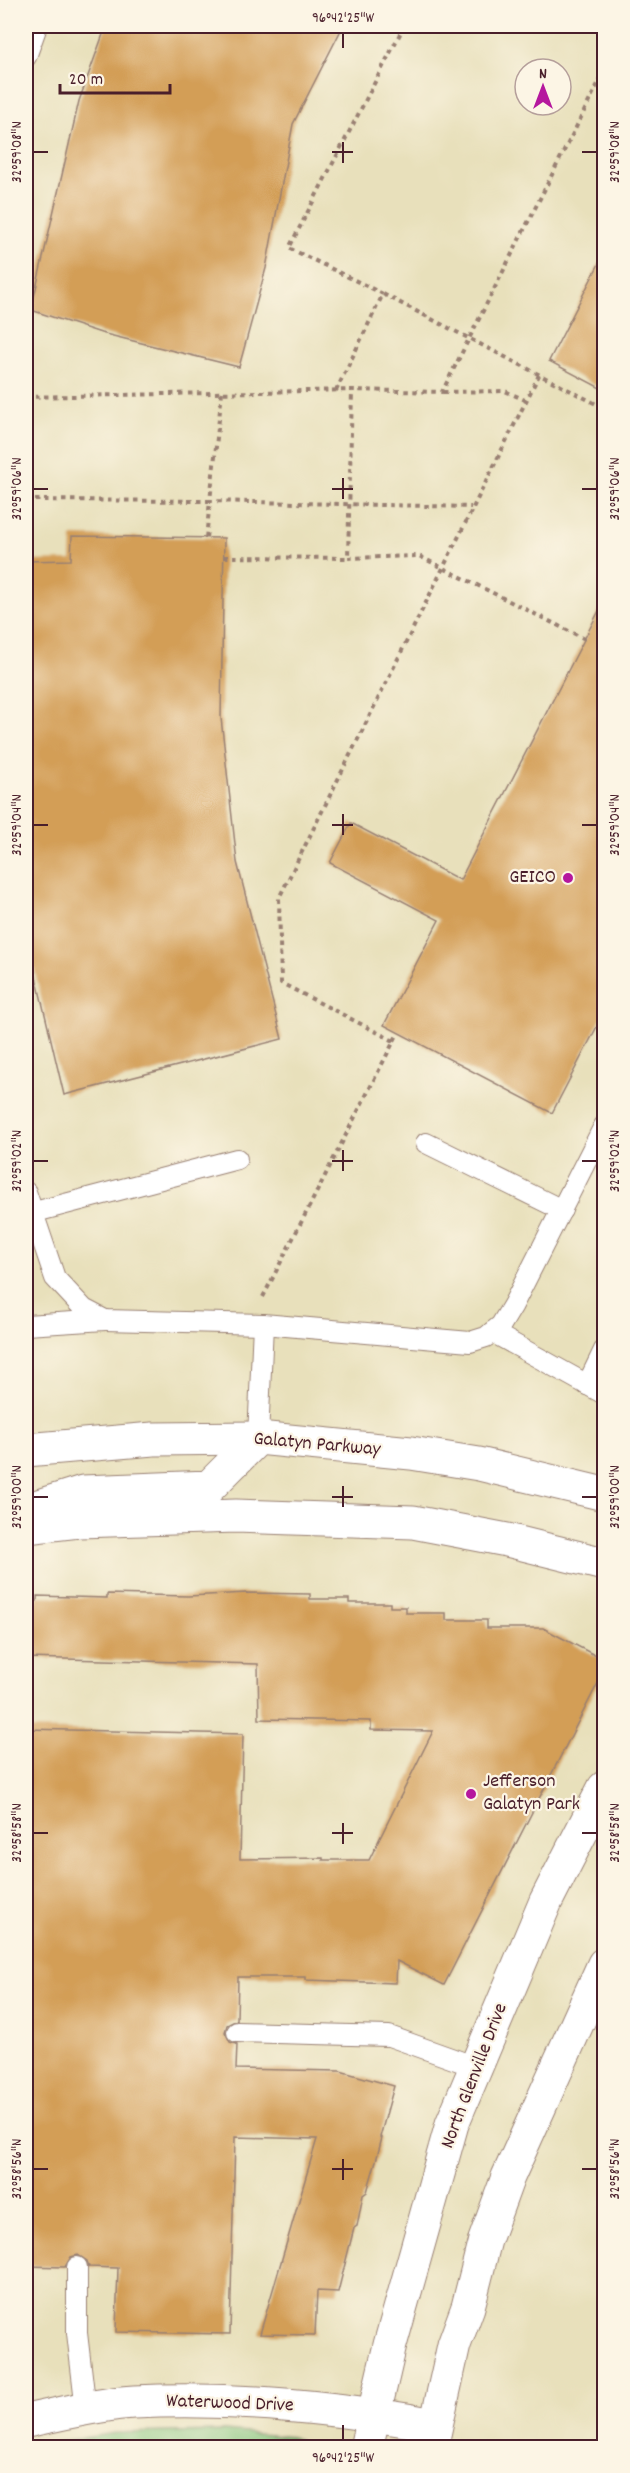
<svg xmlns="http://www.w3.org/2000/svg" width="630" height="2473" viewBox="0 0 630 2473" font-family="Dekko,sans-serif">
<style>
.green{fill:#85c57c;stroke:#687254;stroke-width:1.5}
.building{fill:#d39e57}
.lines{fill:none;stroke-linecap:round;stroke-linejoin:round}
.service-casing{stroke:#998073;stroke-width:22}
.minor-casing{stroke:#998073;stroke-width:35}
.tertiary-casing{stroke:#998073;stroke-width:35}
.path{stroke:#998073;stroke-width:4;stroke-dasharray:4.5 4.5;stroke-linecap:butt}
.service{stroke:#fff;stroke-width:20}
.minor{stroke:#fff;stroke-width:33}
.tertiary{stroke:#fff;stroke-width:33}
.ticks{fill:none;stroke:#4a1f2b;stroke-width:2}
.poi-dot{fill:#b5179e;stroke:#fcf5e5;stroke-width:2}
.labels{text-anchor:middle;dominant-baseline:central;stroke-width:4.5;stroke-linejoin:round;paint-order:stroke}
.poi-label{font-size:20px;fill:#4a1f2b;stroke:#fcf5e5;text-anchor:end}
.street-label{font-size:20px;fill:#4a1f2b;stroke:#fcf5e5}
.neatline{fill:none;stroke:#4a1f2b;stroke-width:2}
.ticks-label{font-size:15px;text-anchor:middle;fill:#4a1f2b}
</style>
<rect width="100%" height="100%" fill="#fcf5e5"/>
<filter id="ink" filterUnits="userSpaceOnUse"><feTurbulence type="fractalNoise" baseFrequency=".0167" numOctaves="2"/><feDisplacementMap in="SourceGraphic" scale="12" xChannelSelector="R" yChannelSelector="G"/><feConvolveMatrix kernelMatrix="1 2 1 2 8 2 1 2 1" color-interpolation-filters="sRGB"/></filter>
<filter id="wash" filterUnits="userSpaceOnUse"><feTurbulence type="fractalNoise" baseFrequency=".008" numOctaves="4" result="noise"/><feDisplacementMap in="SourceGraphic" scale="24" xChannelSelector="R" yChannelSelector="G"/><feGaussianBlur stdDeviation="1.35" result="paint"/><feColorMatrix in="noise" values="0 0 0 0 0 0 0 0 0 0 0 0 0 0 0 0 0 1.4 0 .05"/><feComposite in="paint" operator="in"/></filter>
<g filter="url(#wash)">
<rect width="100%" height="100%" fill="#e8e0bb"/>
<path class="green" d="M224 2431 293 2437 314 2447H26L115 2433Z"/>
<g id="blocks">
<g class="building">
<path d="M106 26H343L293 124 266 268 239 367 101 333 31 310 79 101Z"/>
<path d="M604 254V390L549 361Z"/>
<path d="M72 536 224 538 221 718 237 862 282 1039 64 1095 26 934V561L71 560Z"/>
<path d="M604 601V1013L552 1113 384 1025 439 920 330 863 351 823 460 880Z"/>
<path d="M247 1593 310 1594V1599H349V1603H390V1607H406V1613H446V1620H487V1628H543L604 1660V1671L444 1985 397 1961 396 1983 306 1980V1977H238L237 2020 227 2025 225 2032 230 2042 237 2044 236 2069 340 2071 394 2086 380 2137 382 2138 377 2157 367 2192 363 2195 357 2226 354 2228 338 2292 317 2291 315 2335 260 2334 317 2139 235 2137 230 2334 116 2332 118 2268 89 2267 87 2261 78 2255 71 2257 65 2267 26 2266V1729L243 1734 240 1859 323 1858V1860H369L433 1731 371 1730V1721L259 1719 258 1664 26 1658V1601H37V1596L107 1598V1594L188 1596Z"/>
</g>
</g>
</g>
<g filter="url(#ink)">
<use href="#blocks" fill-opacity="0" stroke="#998073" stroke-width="1.5"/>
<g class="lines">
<defs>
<g id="service">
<path d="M26 57 37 26"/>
<path d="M426 1143 562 1210"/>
<path d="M26 1192 55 1278 84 1309 105 1320 263 1324 258 1438"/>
<path d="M31 1213 237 1159"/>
<path d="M263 1324 470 1342 486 1337 501 1325 513 1305 604 1126"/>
<path d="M26 1325 105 1320"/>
<path d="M492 1332 604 1394"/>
<path d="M587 1385 604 1350"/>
<path d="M237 2032 389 2036 476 2067"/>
<path d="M77 2267V2333L86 2410"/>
</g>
<path id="minor" d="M26 2421C61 2414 98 2404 134 2402 235 2397 336 2407 435 2425"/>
<g id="tertiary">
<path d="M26 1450 153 1439 258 1438 411 1453 479 1464 604 1494"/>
<path d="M26 1510 83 1492 209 1487 258 1438"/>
<path d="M26 1527 79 1521 236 1516 413 1522 507 1540 604 1564"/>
<path d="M366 2448 390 2345 452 2124 546 1901 604 1788"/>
<path d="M431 2448 454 2345 468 2307 485 2240 508 2177 604 1964"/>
</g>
</defs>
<use href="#service" class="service-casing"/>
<use href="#minor" class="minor-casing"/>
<use href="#tertiary" class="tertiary-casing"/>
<g class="path">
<path d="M383 294 289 248 404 26"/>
<path d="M336 391 383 294 604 408"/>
<path d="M222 392 210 501 471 507"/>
<path d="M443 392 505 391 525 400"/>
<path d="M26 397 352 390"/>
<path d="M26 500 210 501 206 538"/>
<path d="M224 557 348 558"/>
<path d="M585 639 419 556 348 558 352 390 442 392 604 72"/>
<path d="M394 1041 281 983 279 898 539 375"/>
<path d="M263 1297 398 1033"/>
</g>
<use href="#service" class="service"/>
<use href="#minor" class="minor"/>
<use href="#tertiary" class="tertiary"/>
</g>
</g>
<path class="ticks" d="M343 33V48M343 142V163M33 152H48M332 152H353M582 152H597M343 478V499M33 489H48M332 489H353M582 489H597M343 814V835M33 825H48M332 825H353M582 825H597M343 1150V1171M33 1161H48M332 1161H353M582 1161H597M343 1486V1507M33 1497H48M332 1497H353M582 1497H597M343 1823V1844M33 1833H48M332 1833H353M582 1833H597M343 2159V2180M33 2169H48M332 2169H353M582 2169H597M343 2425V2440"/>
<g class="poi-dot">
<circle cx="568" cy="878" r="6"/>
<circle cx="471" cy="1794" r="6"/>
</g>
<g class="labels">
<g class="poi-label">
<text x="556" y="878">GEICO</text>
<text x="483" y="1782" text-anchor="start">Jefferson<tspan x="483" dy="23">Galatyn Park</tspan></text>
</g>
<g class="street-label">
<text transform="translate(317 1445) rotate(5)">Galatyn Parkway</text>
<text transform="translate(475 2076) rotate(-69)">North Glenville Drive</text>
<text transform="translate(230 2404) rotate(2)">Waterwood Drive</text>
</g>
</g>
<rect width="630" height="2473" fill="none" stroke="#fcf5e5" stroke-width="66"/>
<g transform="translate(543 87)"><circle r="28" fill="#fcf5e5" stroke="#b59f9b" stroke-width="1.5"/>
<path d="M0-4.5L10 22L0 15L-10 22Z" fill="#b5179e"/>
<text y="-9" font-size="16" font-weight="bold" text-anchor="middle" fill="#4a1f2b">N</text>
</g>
<path d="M60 84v9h110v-9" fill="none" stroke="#4a1f2b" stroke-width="3"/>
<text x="69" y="84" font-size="18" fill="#4a1f2b" stroke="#fcf5e5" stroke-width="4.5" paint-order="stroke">20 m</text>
<rect x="33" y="33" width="564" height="2407" class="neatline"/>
<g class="ticks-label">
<text x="343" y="22">96°42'25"W</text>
<text transform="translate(16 152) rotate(-90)" y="5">32°59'08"N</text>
<text transform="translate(614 152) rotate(-90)" y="5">32°59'08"N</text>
<text transform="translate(16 489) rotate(-90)" y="5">32°59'06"N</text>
<text transform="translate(614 489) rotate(-90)" y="5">32°59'06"N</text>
<text transform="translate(16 825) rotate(-90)" y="5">32°59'04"N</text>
<text transform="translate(614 825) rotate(-90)" y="5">32°59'04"N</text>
<text transform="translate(16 1161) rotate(-90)" y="5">32°59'02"N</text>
<text transform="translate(614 1161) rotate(-90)" y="5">32°59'02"N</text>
<text transform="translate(16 1497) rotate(-90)" y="5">32°59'00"N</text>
<text transform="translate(614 1497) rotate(-90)" y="5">32°59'00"N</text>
<text transform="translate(16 1833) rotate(-90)" y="5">32°58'58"N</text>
<text transform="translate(614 1833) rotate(-90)" y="5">32°58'58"N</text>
<text transform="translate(16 2169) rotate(-90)" y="5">32°58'56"N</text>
<text transform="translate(614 2169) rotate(-90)" y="5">32°58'56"N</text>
<text x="343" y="2462">96°42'25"W</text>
</g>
</svg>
